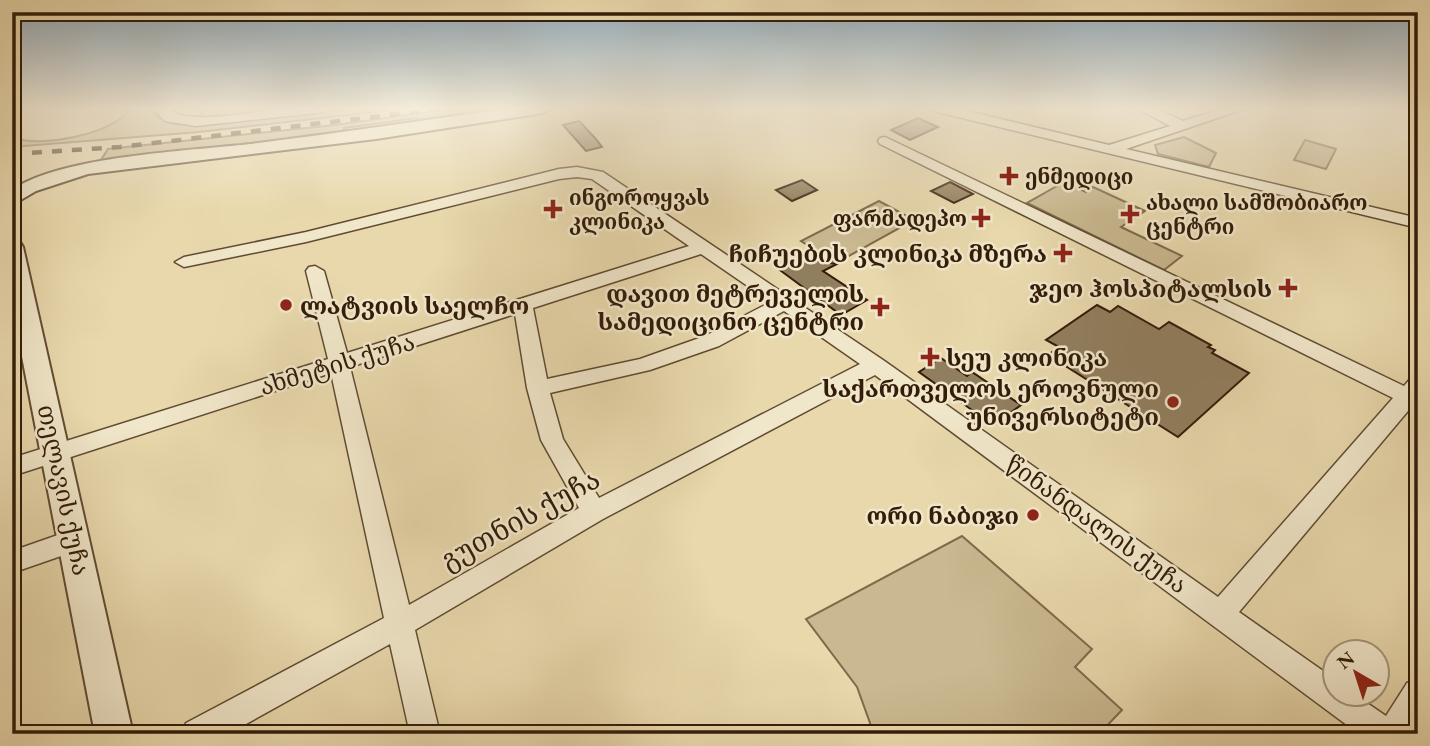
<svg xmlns="http://www.w3.org/2000/svg" width="1430" height="746" viewBox="0 0 1430 746" font-family="'EB Garamond','Noto Serif Georgian',serif">
<style>
.green{fill:#c9b890;stroke:#7e6a4c;stroke-width:2}
.building{fill:#917e5e;stroke:#331c09;stroke-width:2}
.lines{fill:none;stroke-linecap:round;stroke-linejoin:round}
.minor-casing{stroke:#604b32;stroke-width:3}
.tertiary-casing{stroke:#604b32;stroke-width:4}
.minor{fill:#f0e6c9;fill-rule:evenodd}
.tertiary{fill:#f0e6c9;fill-rule:evenodd}
.rail{stroke:#331c09;stroke-width:4.5;stroke-dasharray:10 10;stroke-linecap:butt}
.poi-dot{fill:#8f2418;stroke:#f0e6c9;stroke-width:2.5}
.labels{text-anchor:middle;dominant-baseline:central;stroke-width:5;stroke-linejoin:round;paint-order:stroke}
.far-poi-label{font-size:21px;font-weight:bold;fill:#331c09;stroke:#f0e6c9;text-anchor:start}
.poi-label{font-size:24px;font-weight:bold;fill:#331c09;stroke:#f0e6c9;text-anchor:end}
.street-label{font-size:24px;fill:#331c09;stroke:#f0e6c9}
.near-street-label{font-size:28px;fill:#331c09;stroke:#f0e6c9}
</style>
<rect width="100%" height="100%" fill="#e8d8ac"/>
<filter id="stains"><feTurbulence type="fractalNoise" baseFrequency=".00286" numOctaves="4"/><feColorMatrix values="0 0 0 0 .2 0 0 0 0 .09 0 0 0 0 .02 0 0 0 .5 -.17"/></filter>
<radialGradient id="worn" r=".72"><stop offset=".6" stop-color="#630" stop-opacity="0"/><stop offset="1" stop-color="#630" stop-opacity=".3"/></radialGradient>
<g class="green">
<path d="M129 108H149C163 125 176 125 197 125L349 108H409L199 132 12 147V137C35 149 119 134 129 108Z"/>
<path d="M206 108H300L197 120Z"/>
<path d="M457 108H510L418 124 417 118 344 128 343 135 97 166 108 149 335 125Z"/>
<path d="M1184 137 1216 153 1209 167 1158 154 1155 145Z"/>
<path d="M1305 140 1336 149 1326 169 1294 160Z"/>
<path d="M1064 182 1086 192 1093 187 1145 211 1121 227 1182 256 1164 270 1027 203Z"/>
<path d="M879 201 914 220 836 263 801 241Z"/>
<path d="M962 536 1092 649 1075 667 1122 710 1099 734H874L857 687 806 619Z"/>
</g>
<g class="building">
<path d="M918 118 938 127 910 140 891 130Z"/>
<path d="M579 121 595 138 602 147 586 151 563 125Z"/>
<path d="M802 180 817 190 792 201 776 190Z"/>
<path d="M950 182 973 194 954 203 931 191Z"/>
<path d="M796 258 837 264 823 271 867 300 841 315 777 268Z"/>
<path d="M1097 305 1110 312 1118 306 1159 329 1169 322 1211 345 1208 347 1215 350 1212 353 1249 373 1178 437 1048 355 1059 347 1046 340Z"/>
<path d="M941 358 967 376 972 372 1021 405 995 424 983 418 919 372Z"/>
</g>
<g class="lines">
<defs>
<g id="minor">
<path d="M153 108H168C187 127 255 111 282 109 298 107 315 108 332 108L325 112 196 126 165 121Z"/>
<path d="M930 108H955L1109 145 1170 126 1136 108H1155L1183 121 1225 108H1247L1126 149 1418 218V228L937 112Z"/>
<path d="M885 137 1404 386 1410 379 1418 377V399L1239 612 1336 680V694H1354L1386 716 1407 683 1418 679V721L1410 734H1359L875 375 603 519 415 630 440 734H410L390 644 228 734H182L186 723 384 618 331 373 12 476V458L328 359 306 271 309 267 315 266 324 271 347 353 689 246 592 179 577 177 559 179 306 242 184 267 175 262 184 257 306 232 559 169 577 167 603 172 883 360 1218 597 1393 398 880 144 878 141 880 138ZM701 254 771 302 705 336 640 359 547 379 533 308ZM784 311 860 364 599 498 563 439 550 393 650 370 719 346ZM515 314 527 388 541 440 579 508 409 605 350 367Z"/>
<path d="M75 529 84 532 88 540 84 548 12 573V551Z"/>
</g>
<g id="tertiary">
<path d="M508 108H552L543 113 376 139 88 174 36 191 12 205V190C61 156 189 151 250 144 337 133 422 121 508 108Z"/>
<path d="M12 240 20 242 23 247 133 734H95L12 305Z"/>
</g>
</defs>
<use href="#minor" class="minor-casing"/>
<use href="#tertiary" class="tertiary-casing"/>
<use href="#minor" class="minor"/>
<use href="#tertiary" class="tertiary"/>
<path class="rail" d="M12 154 120 147 447 108"/>
</g>
<linearGradient id="sky" x2="0" y2="1"><stop stop-color="#8fa9ba"/><stop offset="0.51" stop-color="#f5edda"/><stop offset="1" stop-color="#f5edda" stop-opacity="0"/></linearGradient>
<rect width="1430" height="213" fill="url(#sky)"/>
<g class="poi-dot">
<path d="M1005.5 165.5h7v7h7v7h-7v7h-7v-7h-7v-7h7z"/>
<path d="M549.5 198.5h7v7h7v7h-7v7h-7v-7h-7v-7h7z"/>
<path d="M1126.5 203.5h7v7h7v7h-7v7h-7v-7h-7v-7h7z"/>
<path d="M977.5 207.5h7v7h7v7h-7v7h-7v-7h-7v-7h7z"/>
<path d="M1059.5 242.5h7v7h7v7h-7v7h-7v-7h-7v-7h7z"/>
<path d="M1284.5 277.5h7v7h7v7h-7v7h-7v-7h-7v-7h7z"/>
<circle cx="286" cy="305" r="7"/>
<path d="M876.5 296.5h7v7h7v7h-7v7h-7v-7h-7v-7h7z"/>
<path d="M926.5 346.5h7v7h7v7h-7v7h-7v-7h-7v-7h7z"/>
<circle cx="1173" cy="402" r="7"/>
<circle cx="1033" cy="515" r="7"/>
</g>
<g class="labels">
<g class="far-poi-label">
<text x="1025" y="176">ენმედიცი</text>
<text x="569" y="197">ინგოროყვას<tspan x="569" dy="24">კლინიკა</tspan></text>
<text x="1146" y="202">ახალი სამშობიარო<tspan x="1146" dy="24">ცენტრი</tspan></text>
<text x="967" y="218" text-anchor="end">ფარმადეპო</text>
</g>
<g class="poi-label">
<text x="1047" y="253">ჩიჩუების კლინიკა მზერა</text>
<text x="1272" y="288">ჯეო ჰოსპიტალსის</text>
<text x="864" y="293">დავით მეტრეველის<tspan x="864" dy="28">სამედიცინო ცენტრი</tspan></text>
<text x="300" y="305" text-anchor="start">ლატვიის საელჩო</text>
<text x="946" y="357" text-anchor="start">სეუ კლინიკა</text>
<text x="1159" y="388">საქართველოს ეროვნული<tspan x="1159" dy="28">უნივერსიტეტი</tspan></text>
<text x="1019" y="515">ორი ნაბიჯი</text>
</g>
<g class="street-label">
<text transform="translate(337 364) rotate(-17)">ახმეტის ქუჩა</text>
<text transform="translate(64 490) rotate(78)">თელავის ქუჩა</text>
<text transform="translate(1097 524) rotate(36)">წინანდალის ქუჩა</text>
</g>
<g class="near-street-label">
<text transform="translate(520 519) rotate(-29)">გუთნის ქუჩა</text>
</g>
</g>
<rect width="1430" height="746" fill="none" stroke="#e8d8ac" stroke-width="42"/>
<rect x="14" y="14" width="1402" height="718" fill="none" stroke="#331c09" stroke-width="3.5"/>
<rect x="21" y="21" width="1388" height="704" fill="none" stroke="#331c09" stroke-width="2"/>
<g transform="translate(1356 673) rotate(321)"><circle r="33" fill="#f0e6c9" stroke="#a4957c" stroke-width="2"/>
<path d="M0-5L12 26L0 18L-12 26Z" fill="#8f2418"/>
<text y="-10" font-size="19" font-weight="bold" text-anchor="middle" fill="#331c09">N</text>
</g>
<rect width="100%" height="100%" filter="url(#stains)"/>
<rect width="100%" height="100%" fill="url(#worn)"/>
</svg>
